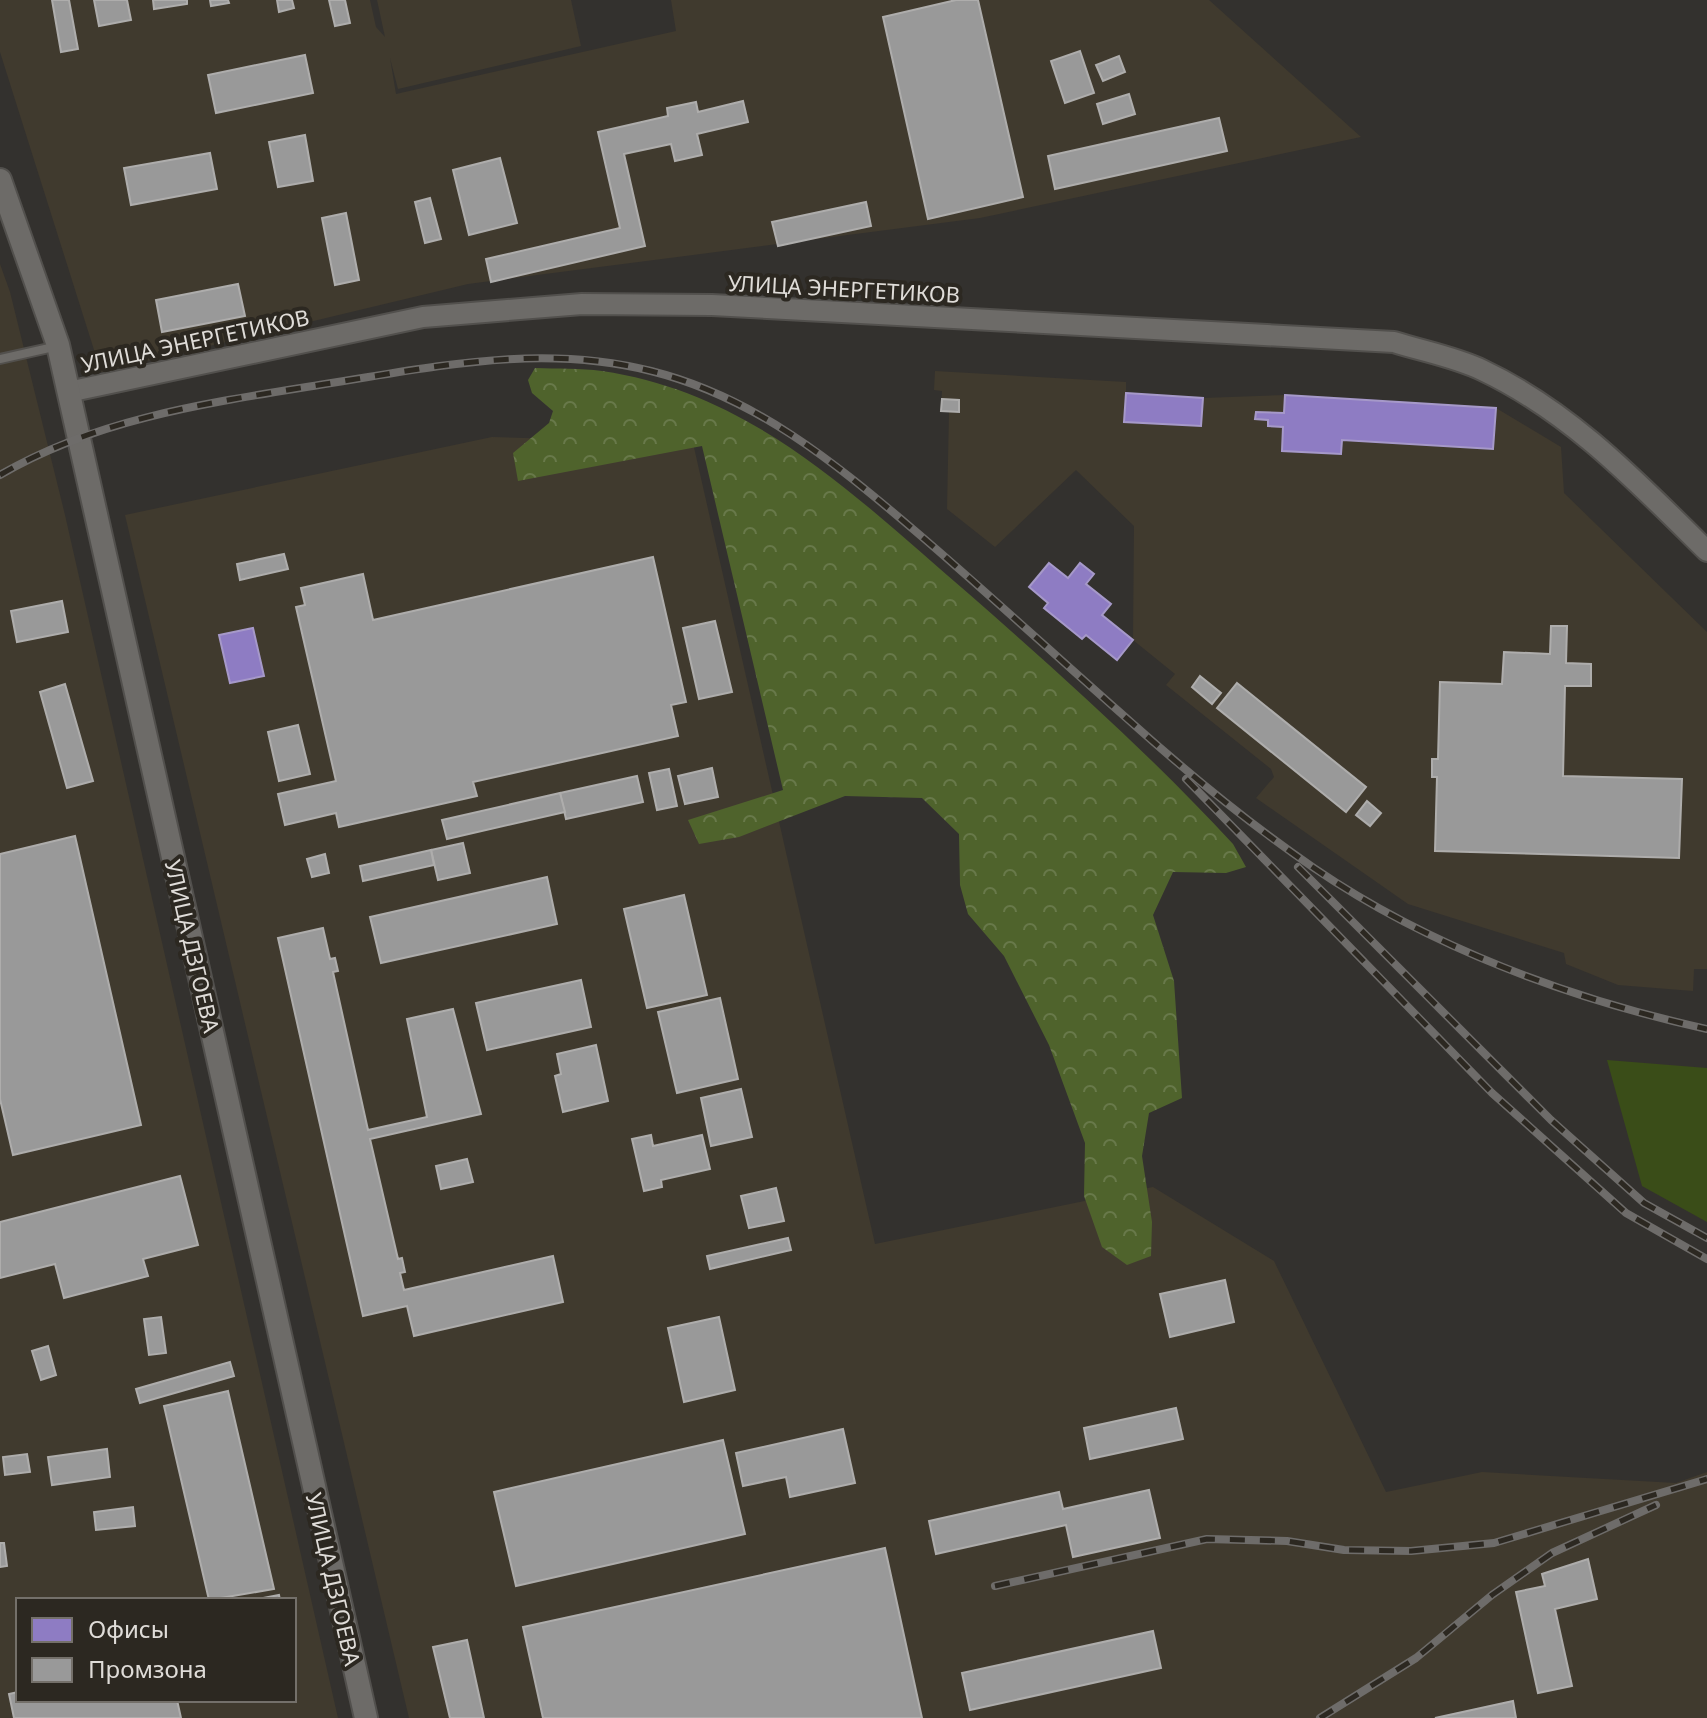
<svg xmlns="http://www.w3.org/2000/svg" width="1707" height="1718" viewBox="0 0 1707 1718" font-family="'Noto Sans',sans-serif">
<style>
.built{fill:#403a2e;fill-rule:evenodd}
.green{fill:#3a4d18}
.forest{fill:url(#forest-crowns)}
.offices{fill:#8e7cc3;stroke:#a699c9;stroke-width:2}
.industry{fill:#999;stroke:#aeadac;stroke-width:2}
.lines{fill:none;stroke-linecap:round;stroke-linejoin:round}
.service-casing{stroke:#52504d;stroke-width:12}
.tertiary-casing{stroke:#52504d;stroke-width:24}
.secondary-casing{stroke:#52504d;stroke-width:26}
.service{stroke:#6d6b68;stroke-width:8}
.tertiary{stroke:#6d6b68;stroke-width:20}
.secondary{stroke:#6d6b68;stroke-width:22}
.rail-casing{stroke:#6e6c6a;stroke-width:8}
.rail{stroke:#2c2821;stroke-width:5;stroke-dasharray:15;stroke-linecap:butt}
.labels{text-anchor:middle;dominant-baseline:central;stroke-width:8;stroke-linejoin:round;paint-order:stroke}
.street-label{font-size:22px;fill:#dfdcd8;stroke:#2c2821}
</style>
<defs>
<pattern id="forest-crowns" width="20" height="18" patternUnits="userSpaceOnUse" patternTransform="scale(2)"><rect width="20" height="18" fill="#4f632c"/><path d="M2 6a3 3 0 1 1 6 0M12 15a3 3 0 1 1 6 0" fill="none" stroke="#68794a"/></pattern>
</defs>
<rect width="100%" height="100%" fill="#33312e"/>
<g class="built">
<path d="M0 0H370L376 27 385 37 377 0H571L581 46 398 89 390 58 396 94 676 31 671 0H1209L1361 137 980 218 468 284 101 372 0 52Z"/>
<path d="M0 264 10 292 65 515 338 1718H0ZM18 1600H294V1700H18Z"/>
<path d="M935 371 1126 382V393L1203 398 1285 395 1496 408 1561 447 1564 493 1707 632V969H1694L1693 991 1618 985 1566 964 1564 953 1408 904 1256 798 1274 777 1271 769 1166 685 1175 674 1133 640 1134 526 1076 470 995 547 947 509 949 412 941 411 942 391 934 390Z"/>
<path d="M492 437 693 443 875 1244 1153 1187 1274 1261 1386 1492 1482 1472 1676 1483 1707 1472V1718H409L125 515Z"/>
</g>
<path class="green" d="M1607 1060 1707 1068V1222L1642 1186Z"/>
<path class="forest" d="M535 368C557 369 580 368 602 371 754 393 858 499 969 594 1060 674 1150 754 1233 844L1246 867 1226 873 1173 872 1153 915 1174 981 1182 1098 1149 1113 1142 1156 1152 1222 1151 1256 1127 1265 1102 1247 1084 1196 1085 1143 1049 1045 1004 956 968 914 960 885 959 834 922 798 845 796 739 837 699 844 688 820 783 790 702 446 518 481 513 453 549 423 553 411 532 393 528 380Z"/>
<g class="offices">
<path d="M1126 393 1203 398 1201 426 1124 422Z"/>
<path d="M1285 395 1496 408 1493 449 1342 440 1341 454 1282 451 1283 427 1268 426V420L1255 419 1256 412 1284 413Z"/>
<path d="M1049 563 1068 578 1080 563 1094 574 1086 584 1111 604 1102 615 1133 640 1117 660 1086 635 1082 639 1044 608 1048 603 1029 587Z"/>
<path d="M253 628 264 676 230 683 219 635Z"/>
</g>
<g class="industry">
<path d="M52 0H69L78 49 61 52Z"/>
<path d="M94 0H127L131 20 99 26Z"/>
<path d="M153 0H187V4L154 9Z"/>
<path d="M210 0H228L229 3 211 6Z"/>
<path d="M277 0H292L294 8 279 12Z"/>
<path d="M329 0H345L350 23 335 26Z"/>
<path d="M956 0H978L1023 197 928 219 883 17Z"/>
<path d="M1080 51 1094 93 1065 103 1051 61Z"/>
<path d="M305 55 313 93 216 113 208 75Z"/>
<path d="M1119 56 1125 72 1103 81 1096 65Z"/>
<path d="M1129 94 1135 114 1103 124 1097 104Z"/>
<path d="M743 101 748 122 697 134 702 155 675 161 671 144 624 154 645 246 491 282 486 259 620 228 598 132 668 116 667 108 696 102 698 112Z"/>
<path d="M1219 118 1227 151 1055 189 1048 156Z"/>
<path d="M305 135 313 181 278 187 269 142Z"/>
<path d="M210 153 217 189 131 205 124 168Z"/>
<path d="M500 158 517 223 469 235 453 170Z"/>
<path d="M430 198 441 239 425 243 415 202Z"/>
<path d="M866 202 871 226 778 246 772 222Z"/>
<path d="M346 213 359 280 335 285 322 218Z"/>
<path d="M238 284 245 316 162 332 156 300Z"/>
<path d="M942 399 959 400V412L941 411Z"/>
<path d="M284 554 288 569 240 580 237 564Z"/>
<path d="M653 557 686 702 671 705 678 736 473 782 477 796 339 827 336 813 285 825 278 794 336 781 296 607 305 605 301 588 363 574 373 620Z"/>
<path d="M62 601 68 632 17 642 11 611Z"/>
<path d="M715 621 732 692 699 699 683 628Z"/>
<path d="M1551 626H1567L1566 663 1591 664V686H1565L1563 776 1682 779 1679 858 1435 851 1437 777H1432V759H1438L1440 682 1502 684 1504 652 1550 654Z"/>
<path d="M1200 676 1221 693 1212 704 1192 687Z"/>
<path d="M1237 683 1366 787 1346 812 1217 708Z"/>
<path d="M65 684 93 781 67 788 40 692Z"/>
<path d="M298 725 310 774 279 781 268 732Z"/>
<path d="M712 768 718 797 685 804 678 776Z"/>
<path d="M669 769 677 806 657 810 649 773Z"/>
<path d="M637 776 643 802 566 819 560 793Z"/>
<path d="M560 793 565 812 447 839 442 820Z"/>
<path d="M1367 801 1381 813 1370 826 1356 815Z"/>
<path d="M75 836 141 1125 13 1155 0 1099V854Z"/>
<path d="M463 843 470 873 438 880 431 850Z"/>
<path d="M431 850 434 865 363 881 360 866Z"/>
<path d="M325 854 329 873 312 877 307 859Z"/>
<path d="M547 877 557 924 381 963 370 917Z"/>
<path d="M684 895 707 995 647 1008 624 909Z"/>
<path d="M323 928 330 959 335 958 338 971 333 972 368 1130 427 1117 407 1019 453 1009 481 1114 370 1139 398 1259 402 1258 405 1272 400 1273 404 1290 553 1256 563 1302 414 1336 407 1306 363 1316 278 938Z"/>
<path d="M581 980 591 1027 487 1050 476 1003Z"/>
<path d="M720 998 738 1079 677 1093 658 1012Z"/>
<path d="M596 1045 608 1101 563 1112 555 1076 561 1074 557 1054Z"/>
<path d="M741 1089 752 1137 711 1146 701 1098Z"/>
<path d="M651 1135 653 1146 702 1135 710 1169 661 1180 662 1187 644 1191 632 1139Z"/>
<path d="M467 1159 473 1182 441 1189 436 1166Z"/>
<path d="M180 1176 198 1245 143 1259 148 1276 64 1298 55 1264 0 1278V1222Z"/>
<path d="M776 1188 784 1221 749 1228 741 1196Z"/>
<path d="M788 1238 791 1250 710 1269 707 1256Z"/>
<path d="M1225 1280 1234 1322 1170 1337 1160 1294Z"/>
<path d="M161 1317 166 1353 149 1355 144 1319Z"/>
<path d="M719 1317 735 1390 684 1402 668 1328Z"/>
<path d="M48 1346 56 1375 41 1380 32 1351Z"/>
<path d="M230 1362 234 1376 140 1403 136 1389Z"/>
<path d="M228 1391 274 1589 209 1600 164 1406Z"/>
<path d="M1176 1408 1183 1439 1090 1459 1084 1428Z"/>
<path d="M843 1429 855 1483 790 1497 786 1477 743 1486 736 1453Z"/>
<path d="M723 1440 745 1534 516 1586 494 1492Z"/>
<path d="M107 1449 110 1477 52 1485 48 1457Z"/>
<path d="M27 1454 30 1472 5 1475 3 1457Z"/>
<path d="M1149 1490 1160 1538 1073 1557 1066 1525 936 1554 929 1521 1059 1492 1063 1509Z"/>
<path d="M133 1507 135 1526 96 1530 94 1512Z"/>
<path d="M0 1543H4L7 1566 0 1567Z"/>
<path d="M885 1548 922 1718H543L523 1627Z"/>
<path d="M1588 1559 1597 1599 1555 1609 1572 1686 1538 1693 1516 1592 1545 1586 1542 1574Z"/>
<path d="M279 1595 280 1600H253Z"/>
<path d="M1153 1631 1161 1668 970 1710 962 1673Z"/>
<path d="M467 1640 484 1718H450L433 1647Z"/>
<path d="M18 1692V1700H177L181 1718H14L9 1694Z"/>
<path d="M1513 1701 1516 1718H1435Z"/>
</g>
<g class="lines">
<defs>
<path id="service" d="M0 359 58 346"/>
<path id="tertiary" d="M68 392 423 317 582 304 712 305 1394 342C1422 351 1455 357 1482 370 1571 412 1637 482 1707 551"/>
<path id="secondary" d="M0 180 58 345 366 1718"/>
</defs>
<use href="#service" class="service-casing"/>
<use href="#tertiary" class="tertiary-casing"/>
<use href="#secondary" class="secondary-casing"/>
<use href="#service" class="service"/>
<use href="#tertiary" class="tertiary"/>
<use href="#secondary" class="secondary"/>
<defs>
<g id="rail">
<path d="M0 475C99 417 214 402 325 384 435 367 541 343 651 371 755 397 834 462 914 530 988 593 1059 659 1132 723 1189 774 1251 825 1314 868 1430 947 1570 999 1707 1029"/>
<path d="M1186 779 1492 1093 1626 1213 1707 1259"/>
<path d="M1298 867 1551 1120 1644 1203 1707 1238"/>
<path d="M995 1586 1207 1539 1287 1541 1344 1550 1411 1551 1494 1543 1707 1479"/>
<path d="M1320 1718 1416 1658 1492 1595 1552 1553 1656 1505"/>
</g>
</defs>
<use href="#rail" class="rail-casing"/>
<use href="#rail" class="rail"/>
</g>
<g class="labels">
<g class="street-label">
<text transform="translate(844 288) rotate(3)">УЛИЦА ЭНЕРГЕТИКОВ</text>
<text transform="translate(195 340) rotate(-12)">УЛИЦА ЭНЕРГЕТИКОВ</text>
<text transform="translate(193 946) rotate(77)">УЛИЦА ДЗГОЕВА</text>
<text transform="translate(334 1579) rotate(77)">УЛИЦА ДЗГОЕВА</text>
</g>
</g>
<rect x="16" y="1598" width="280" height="104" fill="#2c2821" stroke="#74706a" stroke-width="2"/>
<rect x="32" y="1618" width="40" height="24" fill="#8e7cc3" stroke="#74706a" stroke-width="2"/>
<text x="88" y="1638" font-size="24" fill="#dfdcd8">Офисы</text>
<rect x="32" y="1658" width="40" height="24" fill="#999999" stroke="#74706a" stroke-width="2"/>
<text x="88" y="1678" font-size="24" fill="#dfdcd8">Промзона</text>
</svg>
